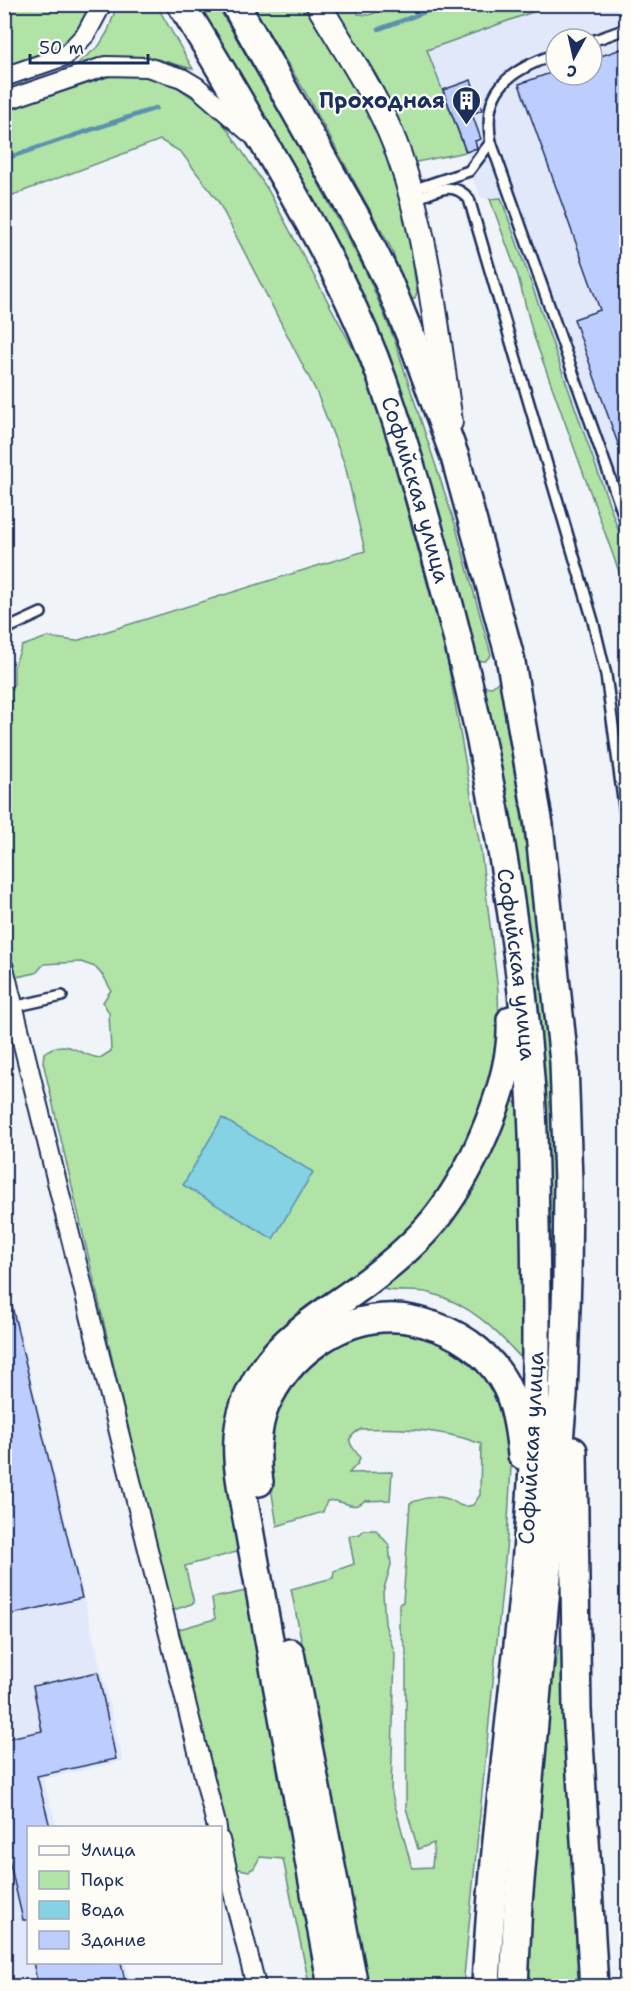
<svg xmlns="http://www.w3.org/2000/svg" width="631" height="1991" viewBox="0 0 631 1991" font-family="'Shantell Sans',sans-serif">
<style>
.built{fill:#e1e8fa;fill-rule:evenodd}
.green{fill:#b0e3a5;stroke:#668982;stroke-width:1.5}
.water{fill:#85d2e4;stroke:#5b91ae;stroke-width:1.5}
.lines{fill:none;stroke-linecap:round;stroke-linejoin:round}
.stream{stroke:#5b91ae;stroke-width:4.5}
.building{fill:#bdcdfe;stroke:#1b2f5e;stroke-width:1.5}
.lane-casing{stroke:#1b2f5e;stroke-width:14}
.street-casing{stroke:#1b2f5e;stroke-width:22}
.secondary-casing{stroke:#1b2f5e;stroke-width:28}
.primary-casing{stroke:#1b2f5e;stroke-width:32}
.lane{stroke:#fdfcf7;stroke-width:9}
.street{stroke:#fdfcf7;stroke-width:18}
.secondary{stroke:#fdfcf7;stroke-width:24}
.primary{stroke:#fdfcf7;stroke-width:27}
.labels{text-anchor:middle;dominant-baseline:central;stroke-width:4.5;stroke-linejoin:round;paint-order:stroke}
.poi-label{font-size:22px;font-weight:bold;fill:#1b2f5e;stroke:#fdfcf7;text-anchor:end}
.street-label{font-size:22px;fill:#1b2f5e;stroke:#fdfcf7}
</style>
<rect width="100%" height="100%" fill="#f0f3f8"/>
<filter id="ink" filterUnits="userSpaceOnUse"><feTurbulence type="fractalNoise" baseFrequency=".0167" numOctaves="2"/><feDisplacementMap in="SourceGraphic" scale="12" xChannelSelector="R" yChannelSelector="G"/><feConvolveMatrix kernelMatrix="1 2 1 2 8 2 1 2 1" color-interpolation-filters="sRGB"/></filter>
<g filter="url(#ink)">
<g class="built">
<path d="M552 5H626V591L533 334 518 276 490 200 481 197 469 171 466 152 427 50ZM556 39H592V75H556Z"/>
<path d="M4 1266 123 1761 43 1779 57 1827 28 1828V1962L126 1963 131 1986H5Z"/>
</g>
<g class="green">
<path d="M156 4 193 69 157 59 131 57 79 66V62L99 46 108 31 117 5Z"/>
<path d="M4 5H95L73 34 58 50 5 71Z"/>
<path d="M196 5H217L298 145 367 274 393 336 455 524 491 655 485 661H478L396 377 381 334 267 121Z"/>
<path d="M252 5H305L370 109 403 201 417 292 415 298 409 301 406 296 392 250 305 92Z"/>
<path d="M337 5H355L358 14 369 15 395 5H552L427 50 466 152 412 163 335 17V7Z"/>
<path d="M114 75 144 76 172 84 212 111 228 130 268 190 357 356 386 434 446 652 481 852 498 990 499 1024 485 1100 448 1187 411 1232 282 1333 244 1550 185 1566 194 1603 171 1611 43 1062 44 1053C67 1036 77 1055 100 1058L111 1051 109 1013 103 1002 111 990 104 977 95 967 81 962 44 964 36 973 16 977 4 930 5 687 8 689 14 684V666L22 646 47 637 76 641 365 551 345 465 316 391 218 201 181 152 160 140 5 198V111Z"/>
<path d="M501 198 626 552V591L533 334 518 276 490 199Z"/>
<path d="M499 681C514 773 531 866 542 959 557 1085 555 1214 553 1341L546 1342 528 949 483 686 492 687Z"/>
<path d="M510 1099 515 1102 518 1107 527 1356 521 1358C494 1328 470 1304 430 1293 415 1289 398 1293 383 1289L382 1283Z"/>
<path d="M395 1329 446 1342 482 1370 493 1386 510 1430 511 1466 507 1539 463 1986H365L326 1763 291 1589 333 1578 334 1571 354 1564 349 1536 360 1534 364 1530H376L389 1545 391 1565 383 1592 385 1624 395 1654 391 1791 412 1868 432 1867 434 1843 418 1849 406 1808V1649L399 1628V1604L403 1602 410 1503C421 1499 433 1495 445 1498 458 1500 457 1510 473 1505L480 1495 481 1444C443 1429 402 1427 361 1429 340 1441 354 1446 360 1458L358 1463 349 1473 392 1472 390 1500 364 1501C352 1513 341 1497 327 1501L323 1512 277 1526 266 1455 276 1404 322 1348 369 1331Z"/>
<path d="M251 1590 324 1986H300L308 1979 283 1859 260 1857 254 1868 249 1871 235 1868 179 1629 215 1619 212 1598Z"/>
<path d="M559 1645 564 1650 583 1986H522L526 1907 552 1683Z"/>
</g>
<path class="water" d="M222 1118 313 1172 273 1239 183 1185Z"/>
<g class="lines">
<g class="stream">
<path d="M379 29 447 4"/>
<path d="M4 159 156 108"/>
</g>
</g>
<g class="building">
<path d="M627 47V463L625 464 574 319 600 310 519 84 556 71V75H592V59Z"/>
<path d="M471 80 482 110 472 114 481 139 475 141 477 148 466 152 443 90Z"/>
<path d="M9 1294 82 1598 4 1616V1295Z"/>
<path d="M98 1672 116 1759 37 1776 50 1827H28V1920H23L4 1838V1739L42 1731 33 1686Z"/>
<path d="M33 1962H121L126 1986H38Z"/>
</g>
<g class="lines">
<defs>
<g id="lane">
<path d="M592 41 626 29"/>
<path d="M556 54C511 70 481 88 491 142L626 522"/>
<path d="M412 190 469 171 491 142"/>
<path d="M414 199C437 192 451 179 469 199L593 621 606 675 626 821"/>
<path d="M4 630 41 613"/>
<path d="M4 1009 62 996"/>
</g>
<g id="street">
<path d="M4 77 65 56 86 34 102 4"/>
<path d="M4 101 106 66 147 67 182 78 197 87 251 134"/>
<path d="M4 968 217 1828"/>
<path d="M220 1840 256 1986"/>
</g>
<path id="secondary" d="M318 4C345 50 376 95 395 144 427 228 437 332 450 422"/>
<g id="primary">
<path id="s1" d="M181 4C207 45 231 87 255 128 299 202 342 277 374 357 401 428 421 501 441 574 486 742 519 917 531 1091 534 1136 534 1181 535 1225 536 1291 537 1356 535 1421 529 1610 495 1798 486 1986"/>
<path d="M235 4 358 221 388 281 415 347 455 457 510 657 539 825 564 1062 568 1182 567 1277 563 1396 518 1903 514 1986"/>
<path d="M573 1451 577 1710 594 1986"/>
<path d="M259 1482C255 1459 256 1428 265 1406 287 1355 340 1315 397 1318 411 1318 424 1323 437 1327 467 1338 493 1359 507 1388 516 1407 520 1434 522 1455"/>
<path d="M290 1653 354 1986"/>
<path d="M332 1986 250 1535C243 1493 229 1445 245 1404 271 1337 323 1317 375 1276 398 1258 423 1236 440 1213 475 1166 514 1078 511 1020"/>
</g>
</defs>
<use href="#lane" class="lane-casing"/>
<use href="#street" class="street-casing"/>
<use href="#secondary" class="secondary-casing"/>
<use href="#primary" class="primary-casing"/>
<use href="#lane" class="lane"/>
<use href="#street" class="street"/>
<use href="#secondary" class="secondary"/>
<use href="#primary" class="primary"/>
</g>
</g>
<defs>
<symbol id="building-pin" viewBox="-11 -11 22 30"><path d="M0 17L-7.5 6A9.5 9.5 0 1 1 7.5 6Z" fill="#1b2f5e" stroke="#fdfcf7"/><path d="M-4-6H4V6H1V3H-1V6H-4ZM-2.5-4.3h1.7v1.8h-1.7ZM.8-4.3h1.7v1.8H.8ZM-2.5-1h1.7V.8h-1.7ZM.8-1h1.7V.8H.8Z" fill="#fff"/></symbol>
</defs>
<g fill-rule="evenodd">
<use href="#building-pin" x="450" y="84" width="33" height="45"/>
</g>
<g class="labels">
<g class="poi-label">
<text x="445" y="100">Проходная</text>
</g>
<g class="street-label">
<text stroke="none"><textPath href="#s1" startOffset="542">Софийская улица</textPath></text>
<text stroke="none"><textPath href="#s1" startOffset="1028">Софийская улица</textPath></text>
<text transform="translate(531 1448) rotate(-87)">Софийская улица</text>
</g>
</g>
<rect width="631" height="1991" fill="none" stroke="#fdfcf7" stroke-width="24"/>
<rect x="12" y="12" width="607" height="1967" fill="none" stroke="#1b2f5e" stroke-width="2" filter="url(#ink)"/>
<rect x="27" y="1826" width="195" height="138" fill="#fdfcf7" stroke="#a3aaba" stroke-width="1.5"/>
<rect x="39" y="1846" width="30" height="9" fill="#fdfcf7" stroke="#a3aaba" stroke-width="1.5"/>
<text x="81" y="1856" font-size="18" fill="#1b2f5e">Улица</text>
<rect x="39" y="1871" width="30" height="18" fill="#b0e3a5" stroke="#a3aaba" stroke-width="1.5"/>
<text x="81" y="1886" font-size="18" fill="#1b2f5e">Парк</text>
<rect x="39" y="1901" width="30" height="18" fill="#85d2e4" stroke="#a3aaba" stroke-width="1.5"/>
<text x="81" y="1916" font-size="18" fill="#1b2f5e">Вода</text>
<rect x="39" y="1931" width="30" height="18" fill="#bdcdfe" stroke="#a3aaba" stroke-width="1.5"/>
<text x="81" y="1946" font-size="18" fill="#1b2f5e">Здание</text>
<g transform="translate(574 57) rotate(188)"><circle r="28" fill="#fdfcf7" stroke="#a3aaba" stroke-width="1.5"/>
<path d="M0-4.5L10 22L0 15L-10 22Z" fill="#1b2f5e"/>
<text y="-9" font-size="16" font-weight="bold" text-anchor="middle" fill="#1b2f5e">С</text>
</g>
<path d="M30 54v9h118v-9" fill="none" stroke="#1b2f5e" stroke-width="3"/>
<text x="39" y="54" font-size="18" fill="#1b2f5e" stroke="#fdfcf7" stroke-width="4.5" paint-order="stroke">50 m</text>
</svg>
